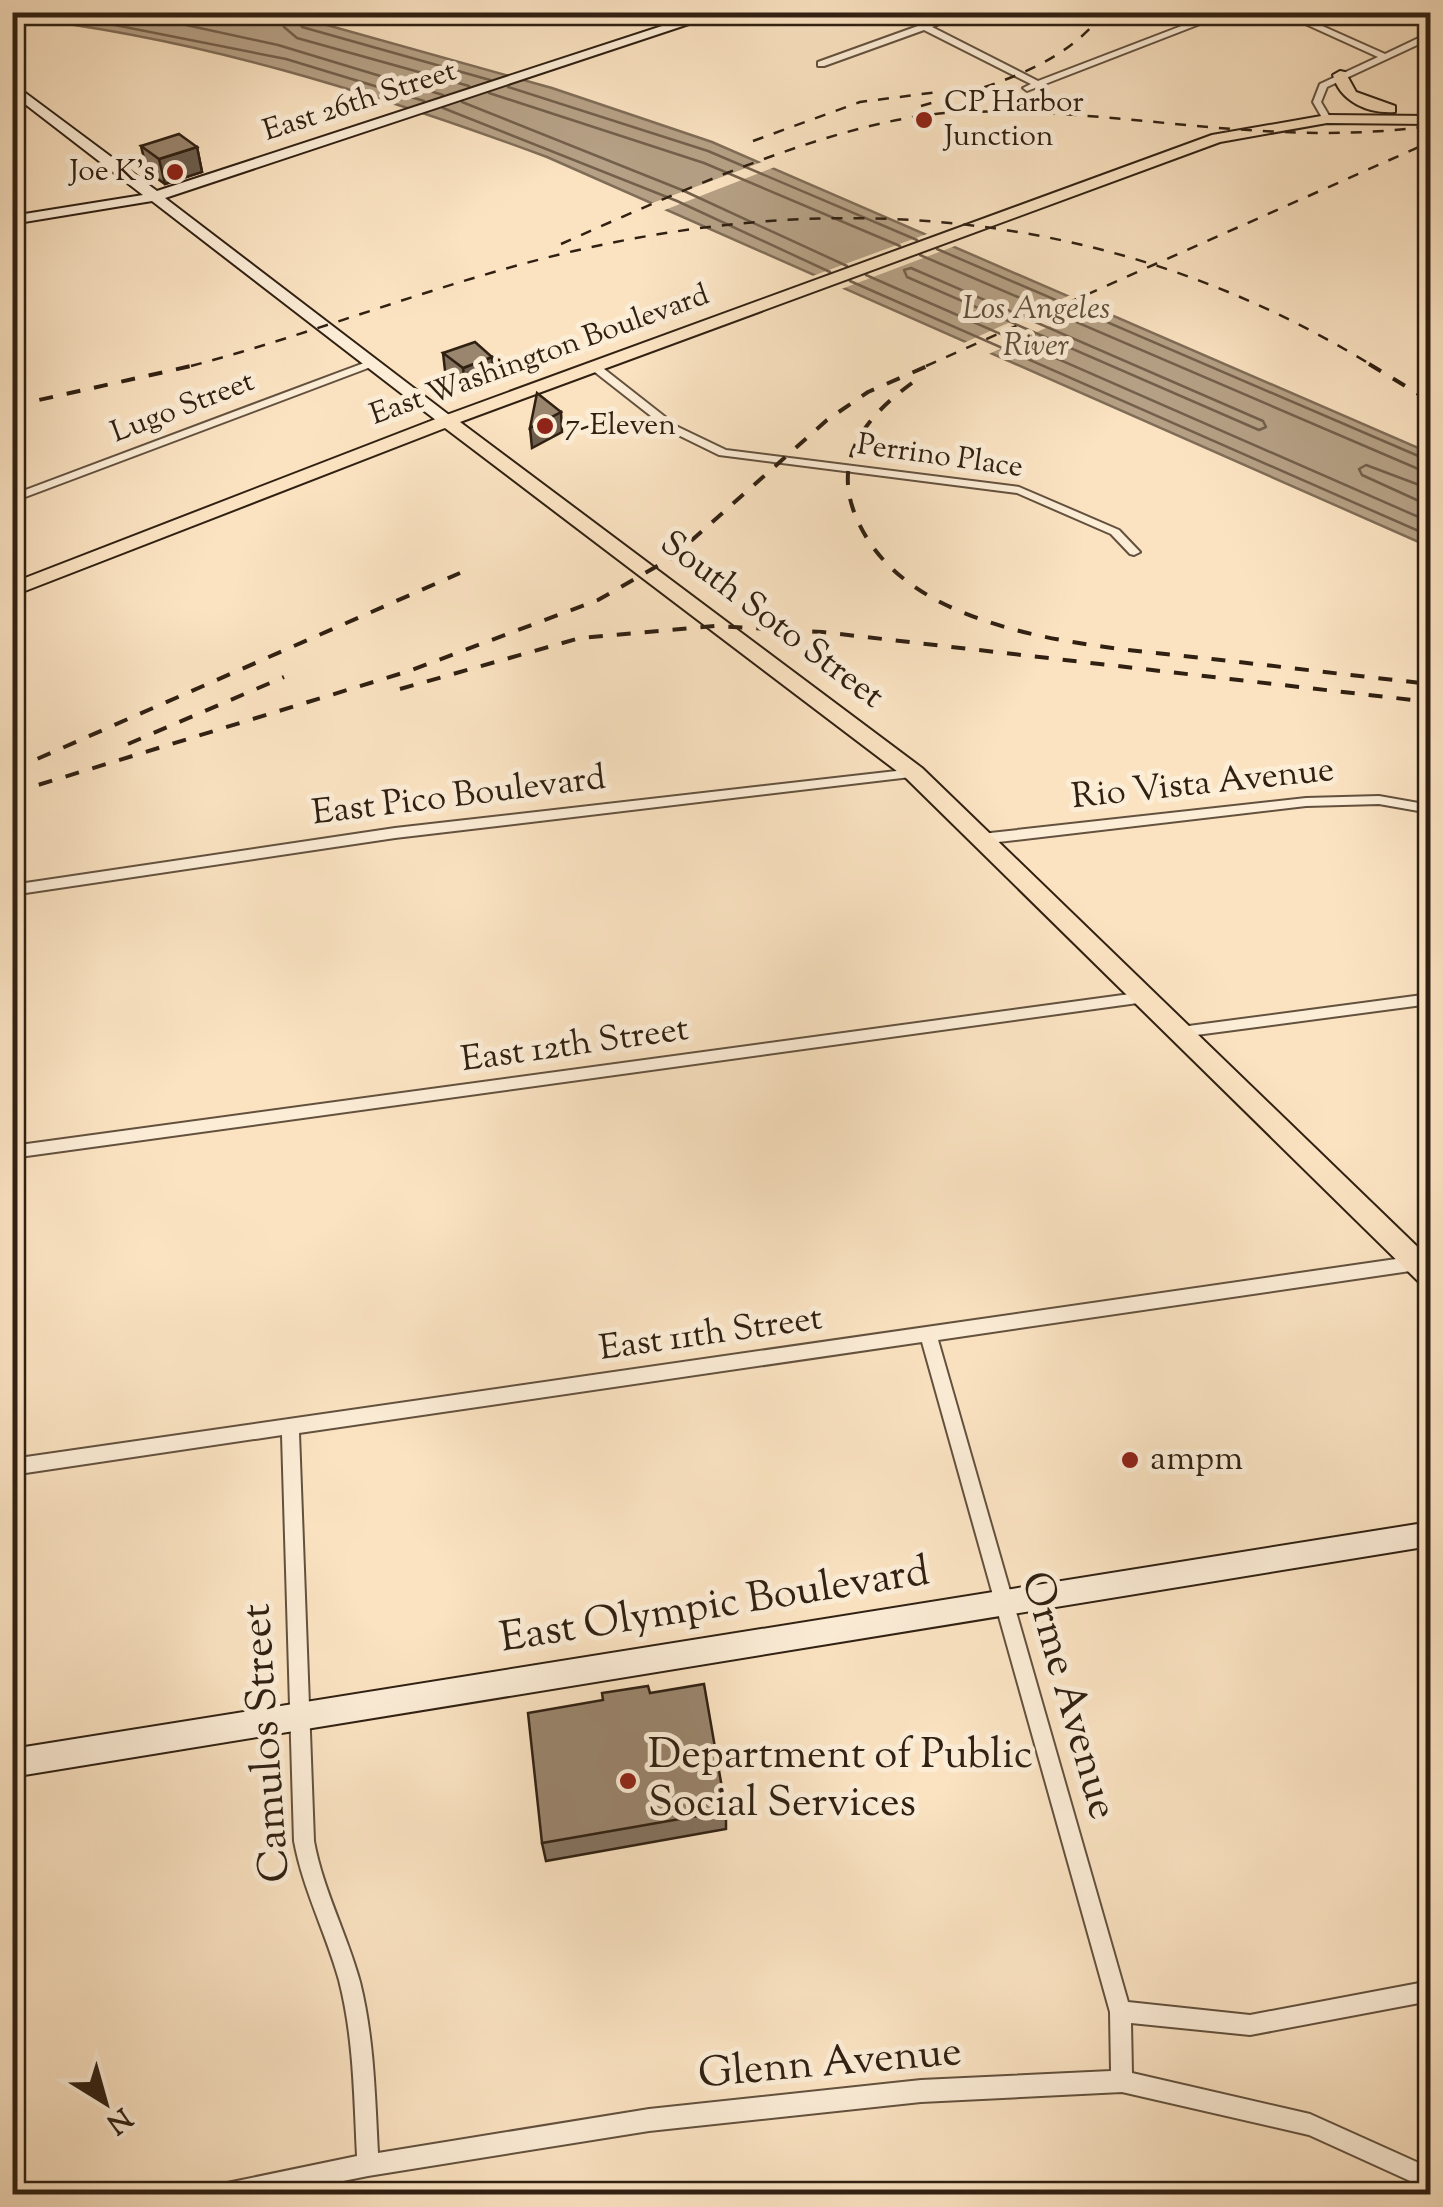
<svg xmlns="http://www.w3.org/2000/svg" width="1443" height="2207" viewBox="0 0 1443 2207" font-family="'Sorts Mill Goudy',serif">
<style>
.water{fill:#b6a186;stroke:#806d58;stroke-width:2.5}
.pier{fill:#fbe3c2}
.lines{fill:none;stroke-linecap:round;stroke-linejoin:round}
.shore{stroke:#73604c;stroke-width:2.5}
.street-casing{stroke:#63513e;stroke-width:4}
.secondary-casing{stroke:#302012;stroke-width:4}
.primary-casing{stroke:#302012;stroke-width:4}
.street{fill:#fcedd7;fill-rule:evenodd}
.secondary{fill:#fcedd7;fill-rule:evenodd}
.primary{fill:#fbe3c2;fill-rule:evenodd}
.rail-far1{stroke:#302012;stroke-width:2.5;stroke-dasharray:11 11;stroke-linecap:butt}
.rail{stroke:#302012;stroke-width:4;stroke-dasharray:14 14;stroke-linecap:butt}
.wall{fill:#84725f;stroke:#302012;stroke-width:2.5}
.shaded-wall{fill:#6c5d4d;stroke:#302012;stroke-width:2.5}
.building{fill:#9a856e;stroke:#302012;stroke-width:2.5}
.poi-dot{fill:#8f2418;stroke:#fcedd7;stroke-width:4}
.labels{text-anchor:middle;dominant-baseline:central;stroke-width:10;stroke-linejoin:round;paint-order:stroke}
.far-street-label{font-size:30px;fill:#302012;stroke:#fcedd7}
.far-poi-label{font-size:30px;fill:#302012;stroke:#fcedd7;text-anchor:start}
.far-water-label{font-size:32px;font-style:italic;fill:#5f4d3b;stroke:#fcedd7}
.street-label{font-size:35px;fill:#302012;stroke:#fcedd7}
.poi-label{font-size:35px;fill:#302012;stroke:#fcedd7;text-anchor:start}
.near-street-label{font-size:42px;fill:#302012;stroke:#fcedd7}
.near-poi-label{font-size:42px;fill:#302012;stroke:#fcedd7;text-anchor:start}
</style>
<rect width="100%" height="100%" fill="#fbe3c2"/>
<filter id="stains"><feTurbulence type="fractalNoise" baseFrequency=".002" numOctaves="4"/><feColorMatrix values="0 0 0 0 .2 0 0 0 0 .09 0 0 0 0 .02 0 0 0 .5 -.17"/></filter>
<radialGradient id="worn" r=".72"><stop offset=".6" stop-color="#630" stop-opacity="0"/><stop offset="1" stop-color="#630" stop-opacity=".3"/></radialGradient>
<path class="water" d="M13 12 284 13 552 88 712 142 1430 453V547L547 157C374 93 197 37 13 17Z"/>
<g class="pier">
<path d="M767 160 780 165 662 211 647 205Z"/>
<path d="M935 231 963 243 836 291 807 278Z"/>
<path d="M1077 292 1101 303 982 357 957 346Z"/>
</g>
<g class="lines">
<g class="shore">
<path d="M49 12 286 59 424 101"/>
<path d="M126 12 278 45 443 95"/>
<path d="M281 12 284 27 297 38 469 86"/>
<path d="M294 12 302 27 490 80"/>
<path d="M508 87 708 151 917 240"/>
<path d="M489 93 704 163 900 246"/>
<path d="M462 102 682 190 847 266"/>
<path d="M443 108 677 201 830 272"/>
<path d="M937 249 1430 461"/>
<path d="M920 255 1430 474"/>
<path d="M911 268 1263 421 1266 427 1259 430 907 277 904 270Z"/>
<path d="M866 275 1430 522"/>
<path d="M850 281 1430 536"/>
<path d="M1430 489 1366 465 1359 469 1362 475 1430 506"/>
</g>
<defs>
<g id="street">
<path d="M892 12H903L925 24 957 12H970L932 27 1038 81 1218 12H1231L1027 91 1023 88 1031 84 924 30 824 66H818V62L918 26Z"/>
<path d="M1279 12H1291L1385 54 1427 34H1430V39L1327 87 1321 102 1331 119 1327 122 1324 121 1313 102 1320 84 1378 57Z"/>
<path d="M372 360 377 363 376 365 12 502V495Z"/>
<path d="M591 365H599L678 427 726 450 1019 487 1119 530 1140 552 1134 555 1130 554 1111 534 1017 493 719 455 670 431 591 369Z"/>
<path d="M914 769 919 770 920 773 919 776 395 838 12 895V885L395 828Z"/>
<path d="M1379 796 1430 805V813L1379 804 1306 806 981 844 974 839 981 834 1306 798Z"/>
<path d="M1145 992 1152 997 1145 1002 12 1158V1146Z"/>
<path d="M1430 994V1004L1181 1037 1174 1032 1181 1027Z"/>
<path d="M1417 1256 1423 1258 1425 1263 1423 1268 1417 1270 938 1340 1128 2002 1250 2015 1430 1981V2001L1250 2035 1131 2023 1132 2073 1310 2114 1430 2168V2190L1309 2135 1122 2092 921 2102 649 2131 368 2176 278 2194H216L219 2186 227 2183 357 2156C354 2098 354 2038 339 1980 326 1933 303 1890 294 1841L282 1435 12 1475V1459ZM922 1342 1110 2012 1111 2071 921 2080 649 2109 378 2153C375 2096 374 2038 360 1982 347 1934 323 1890 314 1841L299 1433Z"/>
</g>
<g id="secondary">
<path d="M705 12H725L165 198 453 418V424H441L152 201 12 224V216L143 195 12 94V83L157 191Z"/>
<path d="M1430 1522V1546L12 1777V1749Z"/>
</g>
<g id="primary">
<path d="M1340 71 1345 72 1356 92 1395 106V112C1369 114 1340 102 1333 75Z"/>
<path d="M1327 115 1430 116V124L1327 123 1220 142 460 422 922 768 1430 1259V1287L1421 1284 906 778 445 428 12 596V583L441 417 1212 135Z"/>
</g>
</defs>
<use href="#street" class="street-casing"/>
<use href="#secondary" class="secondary-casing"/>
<use href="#primary" class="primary-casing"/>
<use href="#street" class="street"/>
<use href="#secondary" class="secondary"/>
<use href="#primary" class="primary"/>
<g class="rail-far1">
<path d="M921 106C986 87 1062 69 1104 12"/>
<path d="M753 141 860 102 938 92"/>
<path d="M561 244C672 195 842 116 962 112 1123 107 1265 149 1430 126"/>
<path d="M191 366C320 332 444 281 574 251 854 186 1126 214 1373 366"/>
<path d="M926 366 1430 142"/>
</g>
<g class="rail">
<path d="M1369 364 1430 401"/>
<path d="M912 383C870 414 834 453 853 509 898 638 1098 646 1212 659 1284 667 1357 676 1430 684"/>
<path d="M12 406 200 364"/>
<path d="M400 689 580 638 715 626 822 632 1430 702"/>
<path d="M128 744 284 677"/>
<path d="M12 770 460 573"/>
<path d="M12 793 409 671 598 600 673 557 827 420 868 392 932 364"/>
</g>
</g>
<g class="wall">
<path d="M141 146 197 147 202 172 165 184 147 171Z"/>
<path d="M443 353 492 357 495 383 466 394 446 379Z"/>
<path d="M1430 1607V1642L1422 1622Z"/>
<path d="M650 1693 726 1811V1829L546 1861 542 1843Z"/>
</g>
<g class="shaded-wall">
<path d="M197 147 202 172 165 184 159 159Z"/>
<path d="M492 357 495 383 466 394 463 368Z"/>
<path d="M561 412 562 432 532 448 530 428Z"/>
</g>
<g class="building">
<path d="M179 134 197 147 159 159 141 146Z"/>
<path d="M475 342 492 357 463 368 443 353Z"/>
<path d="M537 393 561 412 530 428Z"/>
<path d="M704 1684 726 1811 542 1843 528 1713 603 1700 602 1693 648 1686 650 1693Z"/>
</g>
<g class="poi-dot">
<circle cx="924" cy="120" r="10"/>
<circle cx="175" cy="172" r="10"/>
<circle cx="545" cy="426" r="10"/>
<circle cx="1130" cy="1460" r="10"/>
<circle cx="628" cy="1781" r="10"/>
</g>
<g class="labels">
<g class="far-street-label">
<text transform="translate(360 102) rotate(-18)">East 26th Street</text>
<text transform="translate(540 356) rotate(-20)">East Washington Boulevard</text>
<text transform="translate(183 408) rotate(-21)">Lugo Street</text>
<text transform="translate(940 457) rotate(8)">Perrino Place</text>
</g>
<g class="far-poi-label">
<text x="944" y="103">CP Harbor<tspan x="944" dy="34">Junction</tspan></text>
<text x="155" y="172" text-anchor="end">Joe K's</text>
<text x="565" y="426">7-Eleven</text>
</g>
<g class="far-water-label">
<text x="1036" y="310">Los Angeles<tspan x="1036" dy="37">River</tspan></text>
</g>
<g class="street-label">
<text transform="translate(771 621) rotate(37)">South Soto Street</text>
<text transform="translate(1203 785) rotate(-6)">Rio Vista Avenue</text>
<text transform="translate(459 797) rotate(-7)">East Pico Boulevard</text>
<text transform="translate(575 1046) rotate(-8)">East 12th Street</text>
<text transform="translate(711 1335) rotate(-8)">East 11th Street</text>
</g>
<g class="poi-label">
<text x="1150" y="1460">ampm</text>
</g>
<g class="near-street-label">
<text transform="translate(715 1607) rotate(-9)">East Olympic Boulevard</text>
<text transform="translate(1067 1696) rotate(74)">Orme Avenue</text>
<text transform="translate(268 1743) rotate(-94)">Camulos Street</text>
<text transform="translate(830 2065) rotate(-5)">Glenn Avenue</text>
</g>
<g class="near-poi-label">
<text x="648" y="1757">Department of Public<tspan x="648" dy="48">Social Services</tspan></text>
</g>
</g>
<rect width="1443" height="2207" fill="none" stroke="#fbe3c2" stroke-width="50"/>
<rect x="15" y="15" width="1413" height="2177" fill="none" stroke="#302012" stroke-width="5"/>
<rect x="25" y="25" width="1393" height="2157" fill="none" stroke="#302012" stroke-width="2.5"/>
<g transform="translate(105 2102) rotate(143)" stroke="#fcedd7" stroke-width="8" paint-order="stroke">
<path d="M0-8L18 38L0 25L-18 38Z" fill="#302012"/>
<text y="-15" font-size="28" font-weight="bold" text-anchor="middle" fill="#302012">N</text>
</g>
<rect width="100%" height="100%" filter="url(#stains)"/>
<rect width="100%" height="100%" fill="url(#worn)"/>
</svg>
